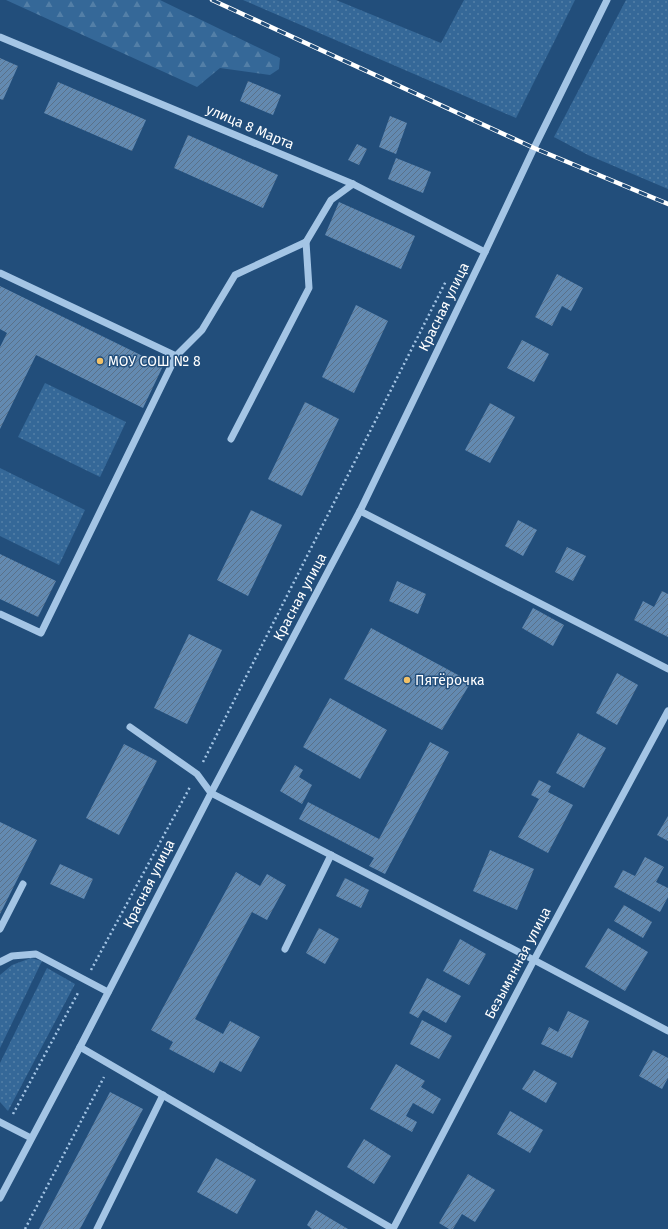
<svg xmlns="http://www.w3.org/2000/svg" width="668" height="1229" viewBox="0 0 668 1229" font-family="'Fira Sans',sans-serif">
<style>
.grass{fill:url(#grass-dots)}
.forest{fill:url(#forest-firs)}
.building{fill:url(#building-hatch)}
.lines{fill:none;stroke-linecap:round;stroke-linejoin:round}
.path{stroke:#a4c5e5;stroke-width:2.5;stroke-dasharray:2 3;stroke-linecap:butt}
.minor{stroke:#a4c5e5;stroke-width:7}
.rail-casing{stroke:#fff;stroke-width:4.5}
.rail{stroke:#224e7b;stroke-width:3;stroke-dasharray:9;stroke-linecap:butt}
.poi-dot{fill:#f1c167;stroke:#224e7b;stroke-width:1.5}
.labels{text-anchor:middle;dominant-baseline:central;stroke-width:3;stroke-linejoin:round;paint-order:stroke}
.street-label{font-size:14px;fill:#fff;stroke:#224e7b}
.poi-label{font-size:14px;fill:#fff;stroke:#224e7b;text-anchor:start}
</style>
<defs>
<pattern id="grass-dots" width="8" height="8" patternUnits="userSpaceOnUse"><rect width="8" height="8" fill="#356898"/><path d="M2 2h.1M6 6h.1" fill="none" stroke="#537fa7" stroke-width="1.8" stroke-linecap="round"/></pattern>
<pattern id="forest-firs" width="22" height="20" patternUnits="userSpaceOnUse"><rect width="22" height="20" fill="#356898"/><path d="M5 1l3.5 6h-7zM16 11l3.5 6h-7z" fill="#537fa7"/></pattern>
<pattern id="building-hatch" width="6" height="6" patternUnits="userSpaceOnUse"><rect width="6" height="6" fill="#638ab1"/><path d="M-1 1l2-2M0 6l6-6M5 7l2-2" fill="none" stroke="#5a7189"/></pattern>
</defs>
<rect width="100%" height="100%" fill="#224e7b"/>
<g class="grass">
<path d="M243 0H336L441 43 464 0H575L516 118Z"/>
<path d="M626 0H668V189L588 155 554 137Z"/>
<path d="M45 383 126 422 100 477 18 437Z"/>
<path d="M0 468 85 510 59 565 0 536Z"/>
<path d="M31 958 42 961 0 1048V975L12 965Z"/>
<path d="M47 968 75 984 8 1111 0 1102V1063Z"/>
</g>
<path class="forest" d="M6 0H160L280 58 279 69 270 75 220 68 197 87Z"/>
<g class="building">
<path d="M0 58 18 66 3 100 0 99Z"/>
<path d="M248 81 281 95 273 115 240 101Z"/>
<path d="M58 82 146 120 132 151 44 113Z"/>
<path d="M390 116 407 123 396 154 379 147Z"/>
<path d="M188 135 278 175 263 208 174 168Z"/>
<path d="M357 144 367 149 359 165 348 160Z"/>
<path d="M396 158 431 172 423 193 388 179Z"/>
<path d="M339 202 415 236 401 269 325 235Z"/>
<path d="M557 274 583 288 571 311 562 306 552 326 535 317Z"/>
<path d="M0 286 163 366 143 408 36 355 0 429V347L7 333 0 329Z"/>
<path d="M356 305 388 321 354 393 322 377Z"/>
<path d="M522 340 549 354 534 382 507 368Z"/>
<path d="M305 402 339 419 302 496 268 479Z"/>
<path d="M490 403 515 417 490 463 465 450Z"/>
<path d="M251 510 282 525 248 596 217 580Z"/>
<path d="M518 520 537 530 523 556 505 546Z"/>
<path d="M567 547 586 556 573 581 555 572Z"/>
<path d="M0 554 56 581 38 617 0 599Z"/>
<path d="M397 581 426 594 418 614 389 601Z"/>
<path d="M662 591 668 594V637L634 620 643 601 654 607Z"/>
<path d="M533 608 564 625 553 646 522 628Z"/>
<path d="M371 628 471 682 442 730 344 679Z"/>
<path d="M189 634 222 650 187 724 154 708Z"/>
<path d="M617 673 638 685 617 725 596 713Z"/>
<path d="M330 698 387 730 360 779 303 747Z"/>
<path d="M578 733 606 748 584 788 556 773Z"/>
<path d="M430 742 449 752 385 874 369 866 374 858 299 819 308 802 379 839Z"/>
<path d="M124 744 157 761 119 835 86 818Z"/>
<path d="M295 765 303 770 299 777 312 785 302 804 280 791Z"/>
<path d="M539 780 551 786 548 792 573 805 548 853 518 837 539 799 531 795Z"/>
<path d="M668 816V841L657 835Z"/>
<path d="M0 822 37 840 0 914Z"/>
<path d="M490 850 534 869 517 910 473 891Z"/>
<path d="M645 857 664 867 656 882 668 888V897L660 912 614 887 623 870 635 876Z"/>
<path d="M60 864 93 879 84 899 50 884Z"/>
<path d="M236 872 260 886 267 874 286 885 267 920 252 912 195 1019 223 1034 230 1021 260 1037 241 1072 220 1061 214 1073 169 1049 173 1042 151 1030Z"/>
<path d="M345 878 369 890 361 908 336 896Z"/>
<path d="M624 905 652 922 643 938 614 921Z"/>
<path d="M319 928 339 939 325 964 306 953Z"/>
<path d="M608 928 648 952 625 991 585 967Z"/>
<path d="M460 939 486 954 469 985 443 971Z"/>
<path d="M427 978 461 996 446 1023 423 1010 418 1018 409 1013Z"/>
<path d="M568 1011 589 1021 572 1058 541 1044 549 1027 558 1032Z"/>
<path d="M422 1020 452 1036 439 1059 410 1044Z"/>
<path d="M653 1050 668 1058V1078L662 1089 639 1076Z"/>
<path d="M396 1064 425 1081 421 1087 441 1099 433 1114 413 1103 406 1116 417 1122 412 1132 370 1109Z"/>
<path d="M534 1070 557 1083 546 1103 522 1089Z"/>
<path d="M110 1092 143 1109 80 1229H39Z"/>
<path d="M510 1111 543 1130 530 1153 497 1134Z"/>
<path d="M364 1139 391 1156 374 1184 347 1167Z"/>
<path d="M216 1158 256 1180 237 1214 197 1192Z"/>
<path d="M468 1174 495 1190 475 1222 462 1214 453 1229H449L439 1223Z"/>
<path d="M316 1210 348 1229H312L307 1225Z"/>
</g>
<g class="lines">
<g class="path">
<path d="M203 762 446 281"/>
<path d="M91 970 190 787"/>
<path d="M13 1114 79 991"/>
<path d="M25 1229 104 1077"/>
</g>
<g class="minor">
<path d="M0 37 353 184 485 252"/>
<path d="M0 273 176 356 41 633 0 614"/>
<path d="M176 356 202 330 235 275 306 242 331 200 353 184"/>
<path d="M231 439 309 288 306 242"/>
<path d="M360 511 668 669"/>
<path d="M130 727 197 774 211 793 534 960 668 1031"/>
<path d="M0 929 23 884"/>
<path d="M285 949 331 855"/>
<path d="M0 962 12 956 36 954 108 992"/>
<path d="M80 1047 393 1229"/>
<path d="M0 1122 31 1138"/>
<path d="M0 1198 80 1047 211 793 360 511 485 252 534 148 607 0"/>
<path d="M97 1229 163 1095"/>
<path d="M393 1229 534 960 668 711"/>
</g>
<defs>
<path id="rail" d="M212 0 534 148 668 204"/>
</defs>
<use href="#rail" class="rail-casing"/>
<use href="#rail" class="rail"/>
</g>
<g class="poi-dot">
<circle cx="100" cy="361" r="4"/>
<circle cx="407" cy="680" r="4"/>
</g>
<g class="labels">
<g class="street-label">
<text transform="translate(250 127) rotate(23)">улица 8 Марта</text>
<text transform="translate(444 307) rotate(-64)">Красная улица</text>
<text transform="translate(300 597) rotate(-62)">Красная улица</text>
<text transform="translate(149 884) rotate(-63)">Красная улица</text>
<text transform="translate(518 963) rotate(-62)">Безымянная улица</text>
</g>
<g class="poi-label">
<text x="108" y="361">МОУ СОШ № 8</text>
<text x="415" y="680">Пятёрочка</text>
</g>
</g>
</svg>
